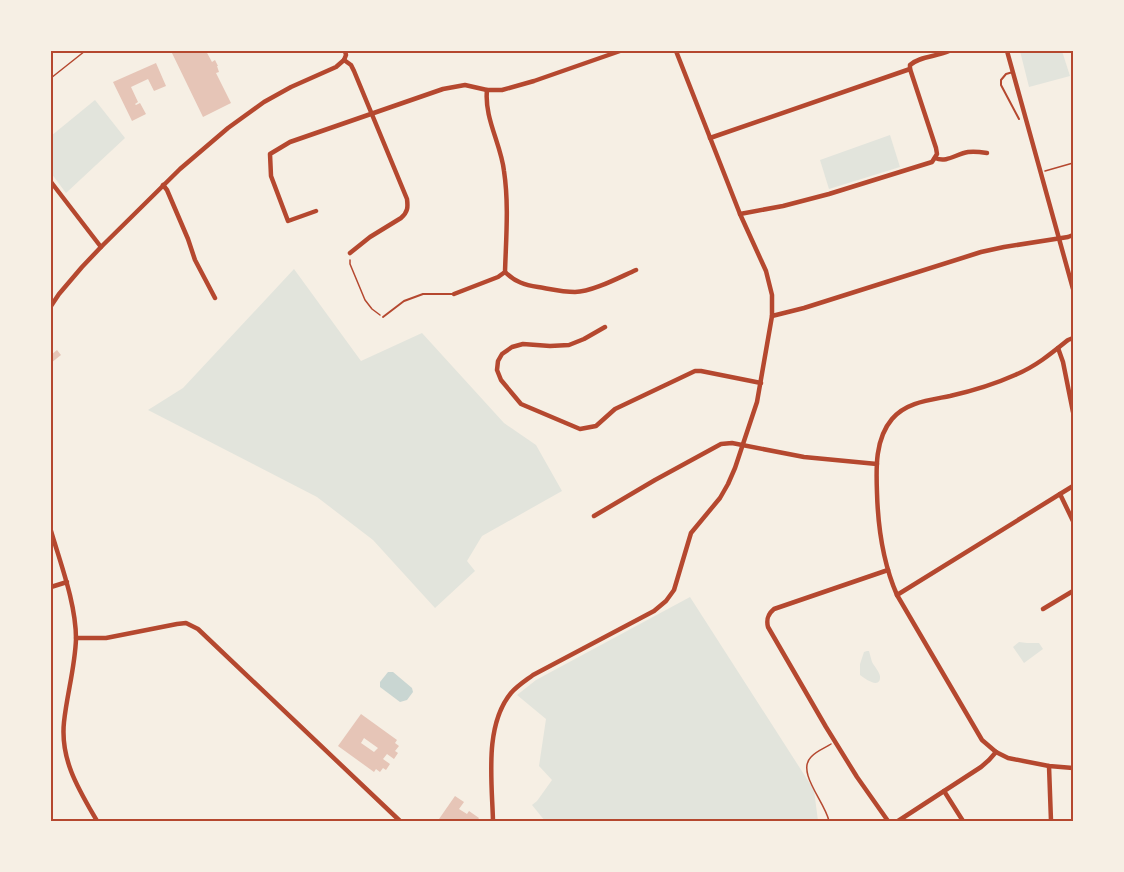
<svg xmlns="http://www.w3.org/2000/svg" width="1124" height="872" viewBox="0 0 1124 872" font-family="Montserrat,sans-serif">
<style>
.green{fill:#e2e4dc}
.water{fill:#c9d6d2}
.building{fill:#e6c5b7;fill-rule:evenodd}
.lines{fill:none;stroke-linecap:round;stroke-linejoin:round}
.path{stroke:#b5482f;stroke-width:1.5}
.service{stroke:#b5482f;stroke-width:2}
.minor{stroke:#b5482f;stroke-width:4.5}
.neatline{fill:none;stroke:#b5482f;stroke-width:2}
</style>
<rect width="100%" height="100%" fill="#f6efe4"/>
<g class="green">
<path d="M1020 51H1062L1070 76 1029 87Z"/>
<path d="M95 100 125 138 66 193 51 173V136Z"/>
<path d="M890 135 900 167 829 189 820 160Z"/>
<path d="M294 269 361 361 422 333 504 423 536 445 562 491 482 536 467 561 475 571 435 608 373 540 317 497 148 410 183 388Z"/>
<path d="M690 597 814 790 818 821H545L532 805 537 801 552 780 539 766 546 719 517 695 536 680Z"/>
<path d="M1019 642 1027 643H1039L1043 649 1024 663 1013 647Z"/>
<path d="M867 651H869C870 655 871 658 872 662 874 666 879 671 880 676 881 690 865 679 860 675V664L864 652Z"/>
</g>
<path class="water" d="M388 672H393L412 688 413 692 407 700 400 702 380 687V682Z"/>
<g class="building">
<path d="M171 51H206L212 62 215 60 218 66H217L219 72 216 73 231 103 203 117Z"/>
<path d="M156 63 166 86 154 91 148 79 131 87 138 102 135 104 136 105 140 103 146 114 132 121 113 82Z"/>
<path d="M57 350 61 355 51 363V355Z"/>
<path d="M361 714 397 740 395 743 399 746 395 751 398 753 394 759 387 754 383 759 390 764 386 770 383 768 380 772 376 769 374 772 338 746ZM364 738 378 748 374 752 361 743Z"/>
<path d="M455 796 464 802 459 809 467 814 469 811 479 818 477 821H453L451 820 450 821H442L439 819Z"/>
</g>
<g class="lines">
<g class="path">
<path d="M51 78 85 51"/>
<path d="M1045 171 1073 163"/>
<path d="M350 260V264L365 300 372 309 380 315"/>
<path d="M829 821C825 802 796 772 811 757 816 751 825 748 831 744"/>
</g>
<g class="service">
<path d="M1013 72 1006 74 1001 80V85L1019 119"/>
<path d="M383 317 404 301 423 294H454"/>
</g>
<g class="minor">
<path d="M1007 51 1073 289"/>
<path d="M344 60 351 65 354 71 407 199C408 207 408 212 401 218L370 237 350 253"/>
<path d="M344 60 346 55 345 51"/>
<path d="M710 138 910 69"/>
<path d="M935 158C947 163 956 154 968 152 974 151 981 152 987 153"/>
<path d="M51 182 101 247"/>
<path d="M163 185 167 190 188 239 195 260 215 298"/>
<path d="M316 211 288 221 271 176 270 154 290 142 443 89 465 85 487 90H502L534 81 620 51"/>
<path d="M740 214 783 206 829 194 932 162 937 154 936 148 910 69V65C920 56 936 57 949 51"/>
<path d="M505 272C515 282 525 285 538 287 550 289 563 292 575 292 592 292 620 277 636 270"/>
<path d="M454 294 498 277 505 272C506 239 509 204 504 171 501 144 484 118 487 90"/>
<path d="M51 306 59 294 82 267 101 247 180 169 228 128 264 102 291 87 336 67 344 60"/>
<path d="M772 316 804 308 981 252 1004 247 1068 237 1073 235"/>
<path d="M605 327 584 339 569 345 550 346 523 344 512 347 502 354 498 361 497 370 501 380 521 404 580 429 596 426 615 409 695 371H701L761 383"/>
<path d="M1073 338 1068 340C1052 353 1035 367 1015 375 995 384 972 391 950 396 930 400 906 402 892 419 875 439 876 468 877 493 878 528 883 563 897 595L982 740 996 752 1008 758 1049 766 1073 768"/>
<path d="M1058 348 1063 362 1073 412"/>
<path d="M1073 486 1060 494 1073 521"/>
<path d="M594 516 655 480 721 444 732 443 804 457 877 464"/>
<path d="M51 531C61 565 76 604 76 639 75 667 67 694 64 722 60 760 79 790 97 821"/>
<path d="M888 570 774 609C768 614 766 619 768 627L826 727 857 777 888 821"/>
<path d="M51 587 67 582"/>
<path d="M897 595 1060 494"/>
<path d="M1043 609 1073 591"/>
<path d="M76 638H106L177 624 186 623 198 629 400 821"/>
<path d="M1049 766 1051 821"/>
<path d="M944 791 963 821"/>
<path d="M493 821C492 781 484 726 511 693 517 686 525 681 533 675L654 611 666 601 674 590 691 533 720 498 728 484 735 468 757 402 772 316V295L766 271 740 214 676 51"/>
<path d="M898 821 981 767 989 760 996 752"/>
</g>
</g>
<rect width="1124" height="872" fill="none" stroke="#f6efe4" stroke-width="105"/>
<rect x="52" y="52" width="1020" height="768" class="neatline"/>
</svg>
